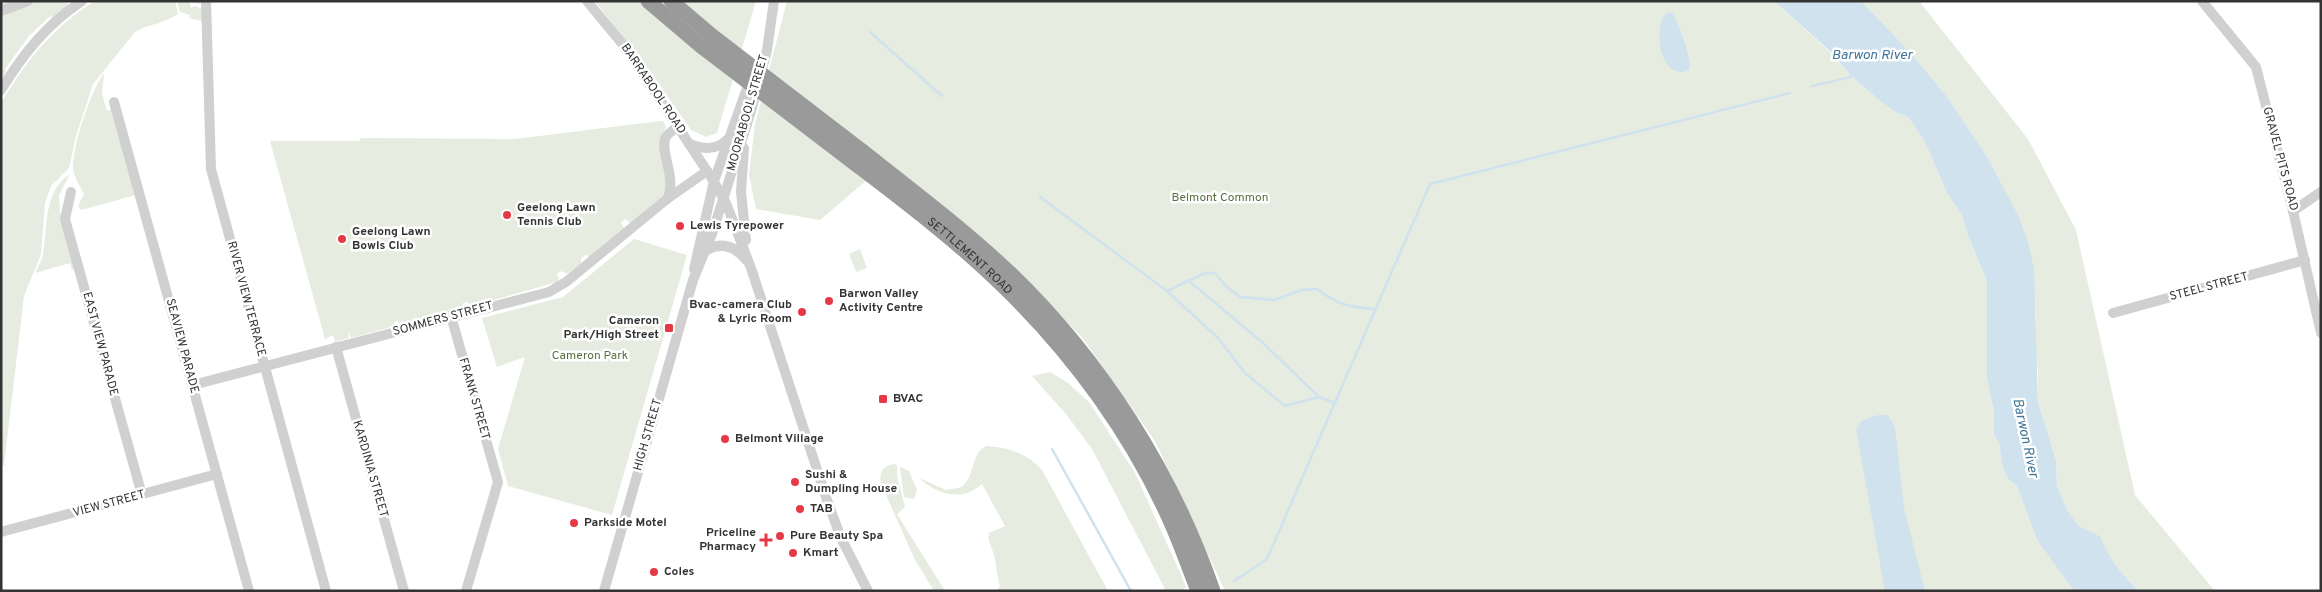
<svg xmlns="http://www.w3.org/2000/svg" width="2322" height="592" viewBox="0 0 2322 592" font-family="Overpass,sans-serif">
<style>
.green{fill:#e6ecdf}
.water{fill:#cfe2ee}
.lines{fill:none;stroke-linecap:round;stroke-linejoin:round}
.stream{stroke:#cfe2ee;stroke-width:2.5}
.minor{stroke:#d0d0d0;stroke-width:10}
.highway{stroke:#9a9a9a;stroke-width:15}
.highway-bridge{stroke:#9a9a9a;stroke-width:15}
.poi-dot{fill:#e63946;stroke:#fff;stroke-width:2}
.labels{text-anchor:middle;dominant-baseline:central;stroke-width:5;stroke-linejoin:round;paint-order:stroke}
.street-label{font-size:12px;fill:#333;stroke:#fff}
.park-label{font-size:12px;fill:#56703f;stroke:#fff}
.poi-label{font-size:12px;font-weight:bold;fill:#333;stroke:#fff;text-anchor:start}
.water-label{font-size:14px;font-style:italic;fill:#3f7597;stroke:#fff}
</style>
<rect width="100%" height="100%" fill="#fff"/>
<g class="green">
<path d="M1 1H67L68 7 54 18 49 17 29 36 5 69 6 72 1 80Z"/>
<path d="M95 1H175L178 14C165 23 149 24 135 32L93 84 76 136 69 168 51 186 45 203 41 254 24 296 4 465 1 466V103C26 61 53 27 95 1Z"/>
<path d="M177 1H202L200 4 190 2 191 8 194 6 201 8 202 21 189 18 190 15 180 12Z"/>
<path d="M595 1H756L717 133 706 137 691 130 657 81Z"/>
<path d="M787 1H1774L1831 53 1851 76 1880 101 1897 113 1908 117 1924 140 1947 193 1961 213 1967 233 1987 281V379L1994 411V435L1999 443 2003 469 2008 479 2017 486 2037 540 2074 591H1225L1155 441 1084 340 1012 264 887 163 820 220 756 209 749 174 755 124Z"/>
<path d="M1861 1H1919L2028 139 2076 230 2135 495 2215 591H2139C2121 574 2110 559 2100 536L2079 526 2067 510 2057 486 2056 460 2038 402V370L2034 347 2036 312 1999 181 1986 155 1945 94 1909 51Z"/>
<path d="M104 73 102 94 107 111 112 109 136 195 81 210 78 206 84 194C80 186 74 177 73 169 72 146 91 91 104 73Z"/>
<path d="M660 121H663L666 127 660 139 668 176 664 193 660 199 631 223 625 219 621 223 624 228 590 256 585 255 581 259V263L567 274 561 271 557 274 559 279 557 282 470 307 467 302 463 303V308L400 325 398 321 394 322V326L351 338 348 331 349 338 335 342 333 335 325 339 270 141H359L361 138H371L515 139Z"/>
<path d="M70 174 59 195 60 214 63 215 77 268 72 270 70 263 35 273C38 267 42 260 43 254 48 227 43 191 70 174Z"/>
<path d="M634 239 687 255 612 515 508 486 498 449 525 357 497 367 482 318 563 297Z"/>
<path d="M860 249 867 268 856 272 849 254Z"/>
<path d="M1050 372 1068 383 1089 402 1135 473 1181 575 1186 587 1182 591H1166L1092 449 1066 414 1032 376Z"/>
<path d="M987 446C1008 447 1028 454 1042 470L1108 591H985L997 590 1000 586C996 573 997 561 992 549 990 542 987 540 989 533L1005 526 982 484C963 502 937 495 919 478L946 490 962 487C976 475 971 451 987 446Z"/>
<path d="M894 464 897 465V476L905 507 897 514 945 591H934L915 560 881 484C879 473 882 466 894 464Z"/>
<path d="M900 467 909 471 917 490 914 499 904 497Z"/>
</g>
<g class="water">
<path d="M1774 1H1861L1909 51 1945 94 1986 155 2018 215 2028 242 2034 269 2038 402 2056 460 2057 486 2067 510 2079 526 2100 536C2110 559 2121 574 2139 591H2074L2037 540 2017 486 2008 479 2003 469 1999 443 1994 435V411L1987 379V281L1967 233 1961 213 1947 193 1924 140 1908 117 1897 113 1880 101 1851 76 1832 53Z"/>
<path d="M1667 13H1672C1678 22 1693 60 1689 70 1660 83 1651 25 1667 13Z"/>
<path d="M1880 415H1888L1895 427 1904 508 1925 591H1885L1856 429C1862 418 1869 417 1880 415Z"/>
</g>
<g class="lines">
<g class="stream">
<path d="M870 32 942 96"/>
<path d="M1812 86 1851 77"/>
<path d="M1040 197 1167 291 1218 338 1245 373 1285 406 1319 397 1335 403"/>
<path d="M1188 280 1263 343 1319 397"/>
<path d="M1167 291 1205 273H1215L1227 287 1240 297 1274 300 1302 290 1317 289C1338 305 1349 307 1375 309"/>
<path d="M1052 449 1131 591"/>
<path d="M1234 581 1267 559 1430 184 1790 93"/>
</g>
<g class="minor">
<path d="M206 1 211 169 326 591"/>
<path d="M587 1 625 47 711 177 726 203 751 268 827 500 841 538 868 591"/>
<path d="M2202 1 2256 67 2293 211 2321 333"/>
<path d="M1 11 28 1"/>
<path d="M1 90C23 54 47 24 82 1"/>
<path d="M114 102 249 591"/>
<path d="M689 144C703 149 716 151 728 139"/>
<path d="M744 148 741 192 746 240"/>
<path d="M71 192 65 219 142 495"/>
<path d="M667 199C678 177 658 150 666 137 668 133 674 130 678 127"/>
<path d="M2293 211 2321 192"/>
<path d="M707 250C723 241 736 247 747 261"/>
<path d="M694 269 714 181 751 77"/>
<path d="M2113 313 2305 260"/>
<path d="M451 316 498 482 466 591"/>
<path d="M336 347 404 591"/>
<path d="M193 385 549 292 566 282 667 199 707 171"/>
<path d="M1 532 217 474"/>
<path d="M604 591 693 280 712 234 752 108 767 50 774 1"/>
</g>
<g class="highway">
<path d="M862 151C913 191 964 230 1011 274 1101 361 1172 472 1213 591"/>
<path id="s1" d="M853 162C904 201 956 240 1002 285 1073 353 1134 437 1173 527 1182 548 1190 570 1198 591"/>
</g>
<g class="highway-bridge">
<path d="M648 1 701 46 853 162"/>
<path d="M671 1 711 35 862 151"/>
</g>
</g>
<g class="poi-dot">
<circle cx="507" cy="215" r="5"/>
<circle cx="680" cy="226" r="5"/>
<circle cx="342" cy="239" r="5"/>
<circle cx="829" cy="301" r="5"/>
<circle cx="802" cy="312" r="5"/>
<rect x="664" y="323" width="10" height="10" rx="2.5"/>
<rect x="878" y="394" width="10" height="10" rx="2.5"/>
<circle cx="725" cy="439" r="5"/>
<circle cx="795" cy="482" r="5"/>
<circle cx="800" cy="509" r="5"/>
<circle cx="574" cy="523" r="5"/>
<circle cx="780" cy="536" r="5"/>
<path d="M763.5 532.5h5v5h5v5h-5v5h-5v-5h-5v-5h5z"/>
<circle cx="793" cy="553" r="5"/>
<circle cx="654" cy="572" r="5"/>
</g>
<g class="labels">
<g class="street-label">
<text transform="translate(653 89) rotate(56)">BARRABOOL ROAD</text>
<text transform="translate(748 113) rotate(-74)">MOORABOOL STREET</text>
<text transform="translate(2280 159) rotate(75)">GRAVEL PITS ROAD</text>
<text stroke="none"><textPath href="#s1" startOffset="150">SETTLEMENT ROAD</textPath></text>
<text transform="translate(2209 287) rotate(-15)">STEEL STREET</text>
<text transform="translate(246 299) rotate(75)">RIVER VIEW TERRACE</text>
<text transform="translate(443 319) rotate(-15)">SOMMERS STREET</text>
<text transform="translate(100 344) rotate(75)">EAST VIEW PARADE</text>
<text transform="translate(182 346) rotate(75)">SEAVIEW PARADE</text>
<text transform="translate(474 399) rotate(74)">FRANK STREET</text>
<text transform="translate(648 435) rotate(-74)">HIGH STREET</text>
<text transform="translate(370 469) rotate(74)">KARDINIA STREET</text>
<text transform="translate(109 504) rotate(-15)">VIEW STREET</text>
</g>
<g class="park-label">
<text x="1220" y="198">Belmont Common</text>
<text x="590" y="356">Cameron Park</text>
</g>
<g class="poi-label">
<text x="517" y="208">Geelong Lawn<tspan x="517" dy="14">Tennis Club</tspan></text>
<text x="690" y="226">Lewis Tyrepower</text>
<text x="352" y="232">Geelong Lawn<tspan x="352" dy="14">Bowls Club</tspan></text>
<text x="839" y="294">Barwon Valley<tspan x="839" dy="14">Activity Centre</tspan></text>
<text x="792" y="305" text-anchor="end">Bvac-camera Club<tspan x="792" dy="14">&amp; Lyric Room</tspan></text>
<text x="659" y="321" text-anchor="end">Cameron<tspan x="659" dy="14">Park/High Street</tspan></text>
<text x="893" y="399">BVAC</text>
<text x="735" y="439">Belmont Village</text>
<text x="805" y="475">Sushi &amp;<tspan x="805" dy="14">Dumpling House</tspan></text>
<text x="810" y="509">TAB</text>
<text x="584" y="523">Parkside Motel</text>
<text x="756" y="533" text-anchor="end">Priceline<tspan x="756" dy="14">Pharmacy</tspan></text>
<text x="790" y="536">Pure Beauty Spa</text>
<text x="803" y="553">Kmart</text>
<text x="664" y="572">Coles</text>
</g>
<g class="water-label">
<text x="1872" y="55">Barwon River</text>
<text transform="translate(2025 438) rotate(78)">Barwon River</text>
</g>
</g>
<rect width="2322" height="592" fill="none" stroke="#333333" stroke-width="5"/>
</svg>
